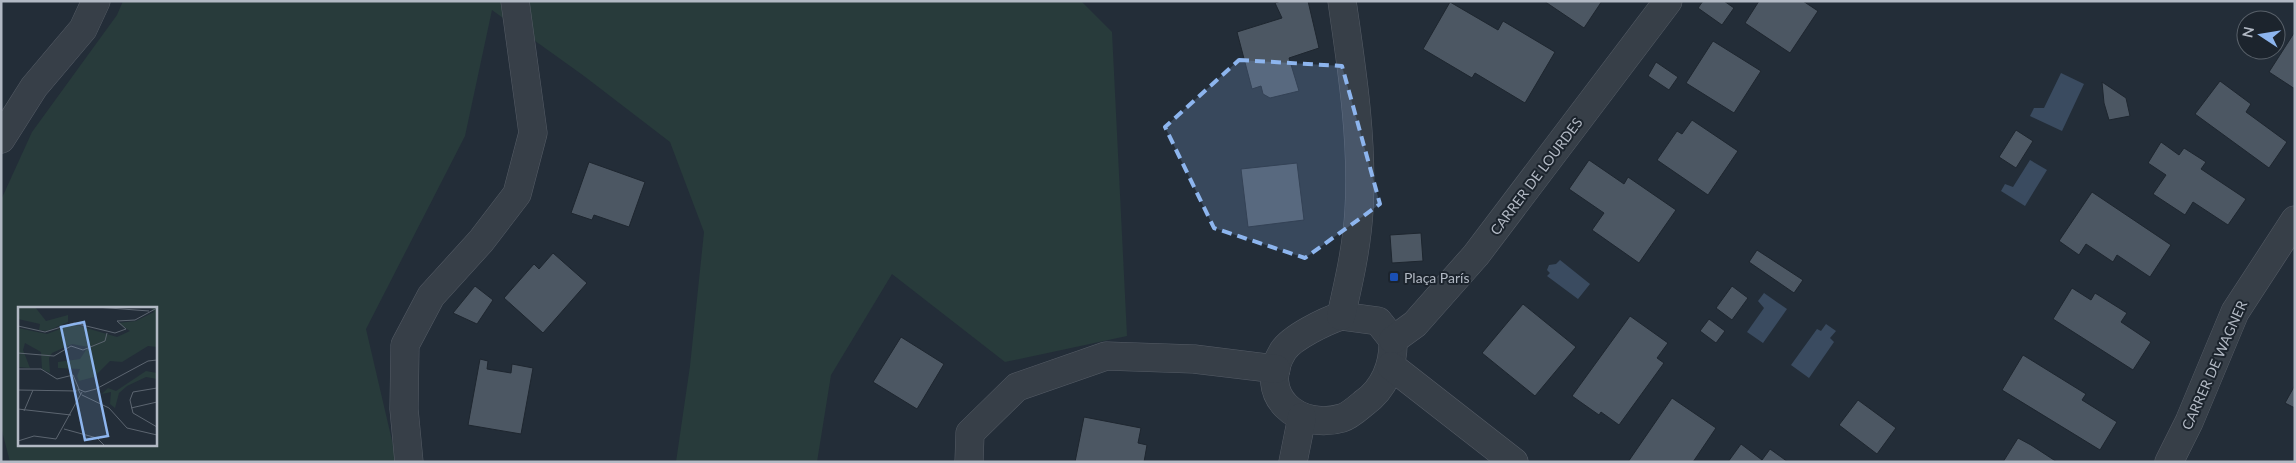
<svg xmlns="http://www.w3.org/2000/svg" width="2296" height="463" viewBox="0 0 2296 463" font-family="Lato,sans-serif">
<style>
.green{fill:#283b3b;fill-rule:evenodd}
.water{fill:#3a4b60}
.building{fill:#4c5763;stroke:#1e262f}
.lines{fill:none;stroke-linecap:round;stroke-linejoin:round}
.street-casing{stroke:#555c66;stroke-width:29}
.street{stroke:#373f48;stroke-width:28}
.marked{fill:#8db5ee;fill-opacity:0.2;stroke:#8db5ee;stroke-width:4;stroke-dasharray:10 6;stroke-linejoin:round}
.transit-dot{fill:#1a4fb4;stroke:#1c242d;stroke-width:2}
.labels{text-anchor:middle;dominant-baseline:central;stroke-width:4;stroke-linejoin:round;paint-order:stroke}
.street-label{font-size:14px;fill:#b2b9c4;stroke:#1c242d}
.poi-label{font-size:14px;fill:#b2b9c4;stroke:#1c242d;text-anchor:start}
.inset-road{fill:none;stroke:#5c6570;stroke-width:1}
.view{fill:#8db5ee;fill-opacity:0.15;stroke:#8db5ee;stroke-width:2.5}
.inset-edge{fill:none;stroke:#b2b9c4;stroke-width:2.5}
</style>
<rect width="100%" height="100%" fill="#232d38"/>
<path class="green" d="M123 1H1081L1112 32 1127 336 1005 362 892 274 831 375 817 462H676L690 366 704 232 670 142 584 76 492 10 465 136 366 329 397 462H10L1 427V200L32 132 117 15ZM19 308H155V444H19Z"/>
<g class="water">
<path d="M2061 73 2084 84 2062 131 2030 116 2034 108H2044Z"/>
<path d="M2030 160 2047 170 2025 206 2001 191 2005 184 2013 187Z"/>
<path d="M1560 260 1590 284 1578 299 1547 276 1550 273 1547 270 1549 265 1556 264Z"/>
<path d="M1764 293 1787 309 1763 343 1747 332 1764 308 1758 301Z"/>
<path d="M1826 324 1836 331 1830 338 1834 342 1809 378 1791 365 1817 329 1821 331Z"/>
</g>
<g class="building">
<path d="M1281 1H1308L1319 48 1289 58 1299 91 1270 98 1263 94 1261 86 1252 89 1237 32 1282 18 1275 3Z"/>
<path d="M1544 1H1602L1584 28Z"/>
<path d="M1703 1H1724L1734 8 1722 25 1698 8Z"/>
<path d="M1759 1H1803L1818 11 1790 53 1745 23Z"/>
<path d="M1450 2 1498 30 1503 21 1555 52 1525 103 1475 73 1472 78 1423 49Z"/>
<path d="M2294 33 2295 34V89L2269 72Z"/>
<path d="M1713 41 1761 71 1734 113 1686 83Z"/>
<path d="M1656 62 1678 77 1669 90 1648 76Z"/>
<path d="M2220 81 2251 104 2246 112 2287 142 2269 168 2195 114Z"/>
<path d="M2102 82 2126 98 2130 116 2109 120 2104 103Z"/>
<path d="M1692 120 1738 151 1708 195 1657 160 1677 131 1682 134Z"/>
<path d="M2016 130 2033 141 2016 168 1999 157Z"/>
<path d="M2161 142 2179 155 2184 148 2206 162 2201 169 2246 199 2228 225 2193 202 2185 215 2153 194 2166 175 2148 163Z"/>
<path d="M1589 160 1624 184 1628 177 1676 210 1639 263 1592 230 1604 213 1569 189Z"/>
<path d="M589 162 645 182 629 227 594 215 592 220 571 213Z"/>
<path d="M1297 163 1304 220 1248 227 1241 169Z"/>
<path d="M2092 192 2171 245 2150 277 2117 255 2113 262 2086 244 2079 255 2059 241Z"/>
<path d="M1421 233 1423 261 1392 263 1390 235Z"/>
<path d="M1757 250 1803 280 1794 293 1749 262Z"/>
<path d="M553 253 587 283 543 333 504 298 534 264 539 269Z"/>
<path d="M475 286 493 300 477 324 453 313Z"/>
<path d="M1732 286 1748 298 1732 320 1716 308Z"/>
<path d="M2072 288 2091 300 2095 293 2127 313 2121 322 2151 342 2133 370 2053 319Z"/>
<path d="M1523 304 1576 347 1535 396 1482 353Z"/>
<path d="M1630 316 1668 343 1657 358 1664 363 1619 425 1601 412 1599 415 1572 396Z"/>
<path d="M1709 319 1725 331 1716 343 1700 331Z"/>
<path d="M901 337 944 364 917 409 873 382Z"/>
<path d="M2023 355 2086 394 2082 400 2117 422 2100 450 2002 390Z"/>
<path d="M480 359 488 361 487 369 511 373 512 364 533 368 521 434 468 425Z"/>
<path d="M2295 385V408L2285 403Z"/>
<path d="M1672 398 1716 428 1693 462H1628Z"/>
<path d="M1858 400 1896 428 1877 454 1839 425Z"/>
<path d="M1084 417 1141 428 1138 443 1147 445 1144 462H1075Z"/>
<path d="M2018 438 2031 445 2057 462H2003Z"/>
<path d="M1741 444 1762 460 1770 449 1788 462H1728Z"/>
</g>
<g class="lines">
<defs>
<g id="street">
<path d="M1 139 34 87 83 29 96 1"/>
<path d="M1341 316 1378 321 1393 340C1394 365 1384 389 1364 403 1358 408 1349 416 1342 418 1298 431 1256 395 1283 351 1292 337 1326 321 1341 316Z"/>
<path d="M1341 316C1349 281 1357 246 1359 210 1363 140 1352 70 1342 1"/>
<path d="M1393 340 1415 324 1476 255 1668 1"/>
<path d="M1391 366 1514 462"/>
<path d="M409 462 404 409 405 345 431 296 481 241 517 194 533 133 515 1"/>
<path d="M969 462 970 433 1017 387 1106 356 1194 359 1276 369"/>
<path d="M1293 462 1302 417"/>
<path d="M2169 462 2189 422 2235 312 2295 220"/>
</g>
</defs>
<use href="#street" class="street-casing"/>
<use href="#street" class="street"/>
</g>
<path class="marked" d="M1239 60 1342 66 1380 204 1305 258 1214 228 1165 127Z"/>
<rect class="transit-dot" x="1389" y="272" width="10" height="10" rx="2.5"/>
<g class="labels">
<g class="street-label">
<text transform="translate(1536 176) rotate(-53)">CARRER DE LOURDES</text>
<text transform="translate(2214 365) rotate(-66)">CARRER DE WAGNER</text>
</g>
<g class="poi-label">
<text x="1404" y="277">Plaça París</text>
</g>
</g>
<g transform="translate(18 307)">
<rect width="139" height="139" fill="#232d38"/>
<path d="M0 0H17L28 14 50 8V15L29 24 21 23 22 17 0 12ZM104 0H139V40L130 39 104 55 92 54 76 70 61 74 59 69 62 62 40 61V55L62 52 70 40 54 37 34 46 31 51 32 66 24 62 23 45 7 36 5 43 12 61 0 60V21L29 27 55 17 99 30 112 24 100 16 118 14 136 5 133 1ZM128 64 139 66V72L128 70 109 79 101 86 97 101 92 97 93 85 84 87 90 81 98 84Z" fill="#283b3b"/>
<path class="inset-road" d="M78 0 131 4M0 19 27 25 56 16 97 26 108 22 99 14 117 13 139 1M0 46 36 49 53 39 65 43 87 34 89 26M0 62H23L39 72 55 68 61 82M139 81 115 85 112 93 115 106 139 120M0 83 59 84M63 88 60 82 67 85 78 82 130 54 139 53M64 88 91 101 109 121 139 128M113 101 139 95M0 102 53 108M6 104 15 83M46 122 79 131 87 139M0 134 16 129 38 132 64 85"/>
<path class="view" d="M66 15 90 129 67 133 43 20Z"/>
<rect width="139" height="139" class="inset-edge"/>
</g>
<rect width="2296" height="463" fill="none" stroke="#b2b9c4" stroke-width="5"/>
<g transform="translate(2261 35) rotate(282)"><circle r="24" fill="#1c242d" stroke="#586069"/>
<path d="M0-4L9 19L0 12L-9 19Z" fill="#8db5ee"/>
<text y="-8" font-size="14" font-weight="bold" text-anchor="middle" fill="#b2b9c4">N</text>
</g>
</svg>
